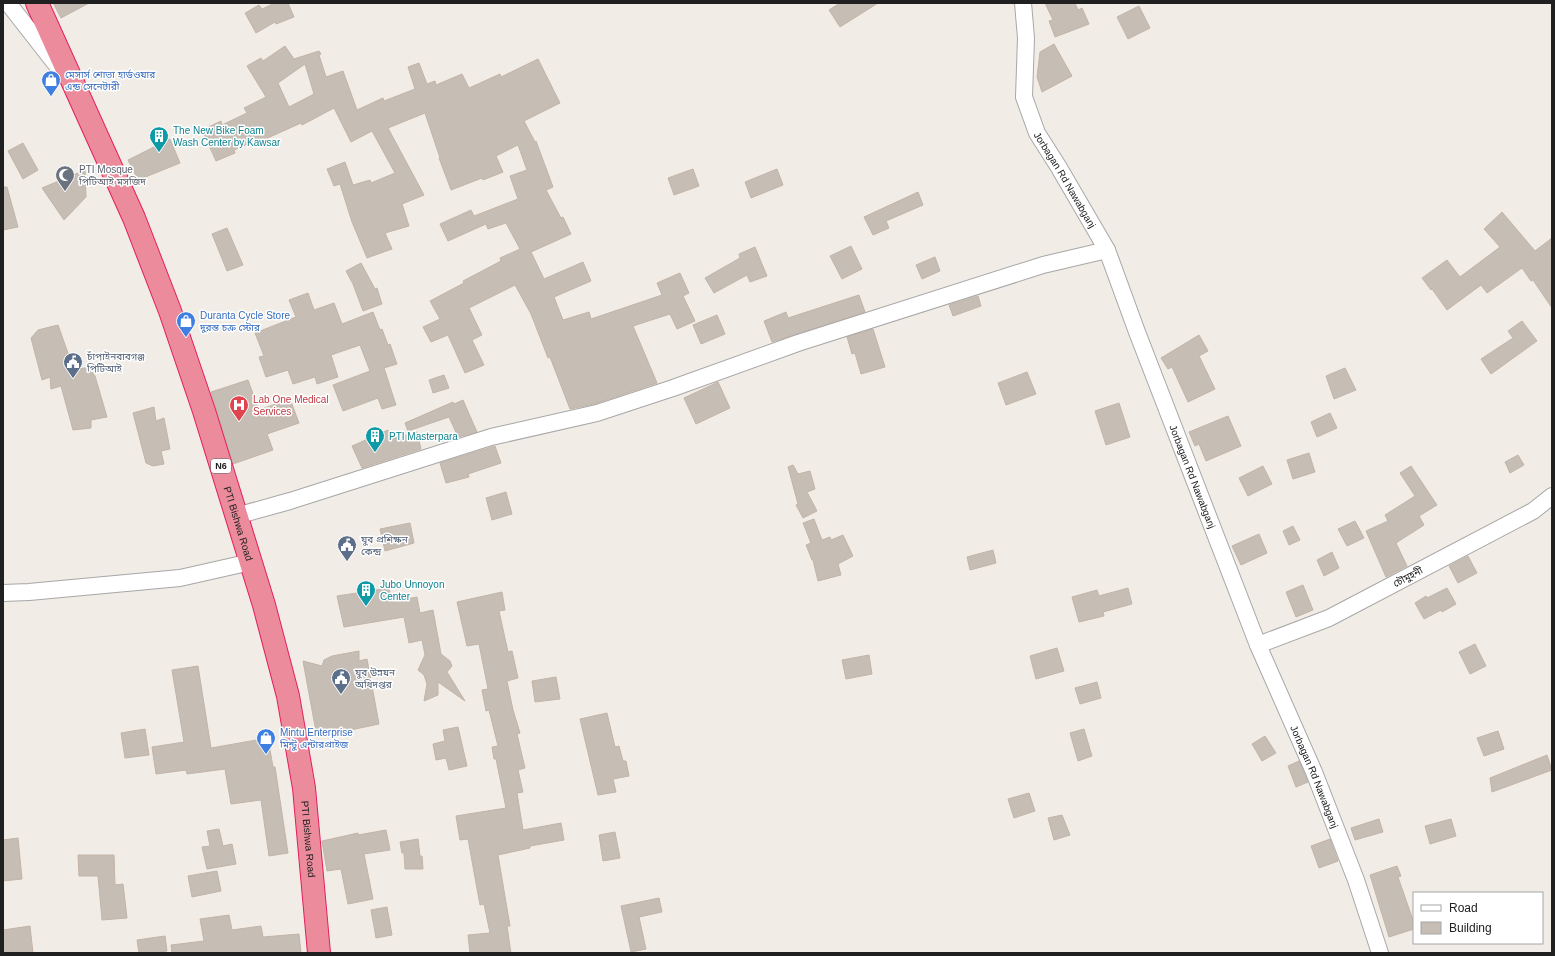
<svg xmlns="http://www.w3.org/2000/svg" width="1555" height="956" viewBox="0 0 1555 956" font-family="Helvetica,'Noto Sans Bengali',sans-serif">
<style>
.building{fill:#c6bdb5;stroke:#c3b4a7;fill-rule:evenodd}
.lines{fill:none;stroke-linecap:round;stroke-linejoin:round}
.street-casing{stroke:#a7a7a7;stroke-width:18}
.highway-casing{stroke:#e31f5e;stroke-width:24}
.street{stroke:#fff;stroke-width:16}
.highway{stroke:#eb8b9b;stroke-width:22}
.labels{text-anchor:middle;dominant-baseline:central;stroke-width:3;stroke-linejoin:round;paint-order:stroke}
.shield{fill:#fff;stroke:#636363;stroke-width:1}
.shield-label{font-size:9px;font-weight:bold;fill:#202020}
.shop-label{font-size:10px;fill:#366cbe;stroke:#fff;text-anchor:start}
.culture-label{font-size:10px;fill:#0d838f;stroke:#fff;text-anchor:start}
.worship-label{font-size:10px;fill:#5b616d;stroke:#fff;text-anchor:start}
.street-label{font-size:10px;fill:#202020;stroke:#fff}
.service-label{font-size:10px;fill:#4e5e75;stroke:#fff;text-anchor:start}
.health-label{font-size:10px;fill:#be3a42;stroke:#fff;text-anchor:start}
</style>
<rect width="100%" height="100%" fill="#f1ede6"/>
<g class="building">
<path d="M53 3H89L61 18Z"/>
<path d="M275 3H288L294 17 276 24 275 22 256 33 245 13 259 5 262 9Z"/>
<path d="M840 3H878L840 27 829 10Z"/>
<path d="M1045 3H1075L1078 10 1082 8 1089 24 1055 37 1049 21 1053 20Z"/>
<path d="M1139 6 1150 28 1128 39 1117 17Z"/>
<path d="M1054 44 1072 76 1042 92 1037 77 1040 52Z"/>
<path d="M285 46 294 59 319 51 321 54 319 55 326 77 343 71 357 110 383 98 384 101 415 89 408 67 419 63 427 84 435 81 436 85 462 74 469 88 500 74 501 77 538 59 560 103 524 121 535 142 536 141 553 187 546 190 561 218 563 217 571 234 531 252 544 279 583 262 591 281 554 297 563 320 589 312 591 319 662 295 657 283 680 273 689 293 683 296 695 321 677 329 670 314 633 326 657 383 594 404 570 409 550 357 548 358 531 314 515 285 469 308 482 335 472 340 484 365 465 373 448 335 431 342 423 327 440 319 430 301 464 283 463 281 501 261 500 258 520 249 506 223 488 229 486 224 448 241 440 224 471 210 474 216 518 199 510 176 527 170 518 145 496 156 503 172 483 180 482 178 451 190 439 158H440L425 113 388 128 424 195 402 204 409 226 385 233 392 249 367 258 352 222 340 184 334 186 327 169 345 162 353 185 370 180 371 183 395 173 372 131 351 142 334 108 302 125 301 123 261 141 259 139 234 150 235 153 216 161 202 130 221 121 222 125 247 113 244 108 266 97 247 66 261 58 263 61ZM305 64 314 94 289 107 278 83Z"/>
<path d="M170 139 180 163 138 180 128 160Z"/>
<path d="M23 143 38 170 23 179 8 151Z"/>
<path d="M693 169 699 186 674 195 668 178Z"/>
<path d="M777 169 783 185 751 198 745 182Z"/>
<path d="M85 170 86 197 64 220 42 188Z"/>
<path d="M3 187H7L18 227 3 230Z"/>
<path d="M918 192 923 205 886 221 889 228 873 235 864 217Z"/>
<path d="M1502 212 1535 251 1552 238V308L1533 280 1531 281 1522 268 1487 293 1481 285 1447 310 1432 289 1431 290 1422 278 1447 260 1460 277 1500 247 1484 229Z"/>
<path d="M227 228 243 265 227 271 212 234Z"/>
<path d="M851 246 862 269 842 279 830 256Z"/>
<path d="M755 247 767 276 750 282 747 275 714 293 705 278 740 258 739 254Z"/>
<path d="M935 257 940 271 922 279 916 265Z"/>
<path d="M361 263 375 289 377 288 382 304 363 311 353 284 346 271Z"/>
<path d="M308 293 314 310 334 303 342 324 373 312 380 330 382 329 388 345 390 344 397 364 384 368 396 405 382 409 378 398 343 411 333 385 370 371 360 345 331 355 338 377 317 384 315 377 293 384 288 370 266 377 259 357 264 356 255 333 296 317 289 300Z"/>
<path d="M859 295 865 312 772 342 764 321 786 312 788 318Z"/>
<path d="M978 296 981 306 953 316 949 305Z"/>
<path d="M717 315 725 334 701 344 693 325Z"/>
<path d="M1522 321 1537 341 1491 374 1481 359 1513 338 1508 331Z"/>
<path d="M58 325 74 370 89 367 95 376 107 417 91 420V428L73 430 61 386 51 389 50 377 42 380 31 338 38 330Z"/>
<path d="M873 329 885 367 861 374 855 353 852 354 847 337Z"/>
<path d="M1199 335 1208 351 1199 356 1215 389 1188 402 1172 367 1168 369 1161 358Z"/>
<path d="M1345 368 1356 390 1334 399 1326 376Z"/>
<path d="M1027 372 1036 394 1006 405 998 383Z"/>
<path d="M444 375 449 388 433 393 429 380Z"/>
<path d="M248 380 259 410 290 399 299 423 267 434 273 450 233 464 211 392Z"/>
<path d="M718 382 730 408 696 424 684 398Z"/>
<path d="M463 400 477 432 458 437 449 417 408 431 405 423 453 402 454 404Z"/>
<path d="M1119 403 1130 437 1106 445 1095 411Z"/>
<path d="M154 407 156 421 164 418 170 449 161 451 164 464 153 466 146 463 133 413Z"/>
<path d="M1330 413 1337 428 1317 437 1311 422Z"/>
<path d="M1228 416 1241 446 1206 461 1199 444 1195 446 1189 432Z"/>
<path d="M388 430 391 439 417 432 421 449 362 468 352 446Z"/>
<path d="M495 446 501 463 468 474 469 477 446 483 440 463Z"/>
<path d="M1309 453 1315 472 1293 479 1287 460Z"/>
<path d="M1518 455 1524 465 1510 473 1505 462Z"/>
<path d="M793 465 798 474 810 471 815 489 807 492 817 511 803 518 796 505 798 504 788 467Z"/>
<path d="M1263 466 1272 484 1248 496 1239 478Z"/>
<path d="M1411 466 1437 505 1419 516 1424 525 1396 543 1407 566 1386 577 1366 531 1388 521 1385 515 1415 496 1400 473Z"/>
<path d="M506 492 512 514 492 520 486 498Z"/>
<path d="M814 519 822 540 830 537 831 540 843 535 853 556 838 564 841 575 818 581 813 560H812L806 545 811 543 803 523Z"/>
<path d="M1355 521 1364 538 1347 546 1338 529Z"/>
<path d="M410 523 414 543 385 551 380 529Z"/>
<path d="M1293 526 1300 540 1289 545 1283 531Z"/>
<path d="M1259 534 1267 553 1241 565 1232 546Z"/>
<path d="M993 550 996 563 970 570 967 557Z"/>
<path d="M1332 552 1339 568 1324 576 1317 560Z"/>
<path d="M1468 556 1477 573 1458 583 1449 566Z"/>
<path d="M1303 585 1313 610 1296 617 1286 592Z"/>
<path d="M389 588 392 602 417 597 420 613 433 610 441 654 450 661 452 666 447 672 465 701 438 682V695L424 701 427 684 424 675 418 670 425 655 422 640 409 643 404 617 344 627 337 596Z"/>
<path d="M1128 588 1132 604 1103 612 1104 616 1079 622 1072 597 1097 590 1099 596Z"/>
<path d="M1447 588 1456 604 1442 612 1441 610 1424 619 1415 603 1426 596 1427 598Z"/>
<path d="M502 592 505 610 499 611 508 652 512 651 518 678 507 681 513 710 520 733 517 734 525 768 518 770 523 792 517 793 523 830 561 823 564 840 530 846V848L498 855 510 926H507L511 953H470L468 935 490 933 484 904 480 905 468 839 460 840 456 816 506 808 496 759H494L492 747 498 746 489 710 486 711 482 690 488 689 479 644 467 646 457 602Z"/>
<path d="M1475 644 1486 666 1470 674 1459 652Z"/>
<path d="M1057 648 1064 671 1036 679 1030 656Z"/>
<path d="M359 651V661L367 659 379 724 317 737 303 661 322 666 324 660 332 656Z"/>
<path d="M869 655 872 674 846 679 842 660Z"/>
<path d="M198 666 211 748 268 738 273 767H275L288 853 269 856 261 800 231 804 225 769 187 774 186 770 156 774 152 747 184 742 172 670Z"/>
<path d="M556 677 560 699 535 702 532 681Z"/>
<path d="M1097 682 1101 698 1080 704 1075 688Z"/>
<path d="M607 713 615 747 619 746 623 761H626L629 776 613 779 616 792 598 795 580 719Z"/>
<path d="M458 727 467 766 449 770 446 758 436 760 433 744 445 741 443 730Z"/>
<path d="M145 729 149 755 125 758 121 733Z"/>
<path d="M1084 729 1092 756 1078 761 1070 733Z"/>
<path d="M1498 731 1504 749 1484 756 1477 738Z"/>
<path d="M1265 736 1276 753 1262 761 1252 744Z"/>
<path d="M1547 755 1552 770 1492 792 1490 778Z"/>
<path d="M1299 761 1308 782 1296 787 1288 766Z"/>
<path d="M1029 793 1035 811 1014 818 1008 799Z"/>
<path d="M1062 815 1070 835 1054 840 1048 818Z"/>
<path d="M1379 819 1383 832 1355 840 1351 828Z"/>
<path d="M1451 819 1456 836 1430 844 1425 826Z"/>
<path d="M219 829 223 846 232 844 236 864 207 869 202 847 210 846 207 831Z"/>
<path d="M386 830 390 850 364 854 373 899 348 904 341 869 327 871 322 841 358 833V835Z"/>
<path d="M615 832 620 858 603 861 599 835Z"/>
<path d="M18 838 22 879 3 881V840Z"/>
<path d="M418 839 420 856H422L423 869H405L404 853H402L400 842Z"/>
<path d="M1330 839 1338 861 1319 868 1311 846Z"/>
<path d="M78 855H114L115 885 123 884 127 918 102 920 98 876H79Z"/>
<path d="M1397 866 1401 876 1398 877 1414 923V929L1389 937 1370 875Z"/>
<path d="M217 871 221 891 192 897 188 876Z"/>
<path d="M659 898 662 912 639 917 646 949 631 952 621 906Z"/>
<path d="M387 907 392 935 376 938 371 910Z"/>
<path d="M229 915 232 930 261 926 263 937 299 934 301 953H172L171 945 204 941 200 919Z"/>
<path d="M30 926 33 953H3V930Z"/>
<path d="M165 936 167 951 153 953H139L137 940Z"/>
</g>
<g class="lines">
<defs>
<g id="street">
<path d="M8 3 58 67 62 70"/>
<path id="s1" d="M1023 3 1026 38 1024 97 1037 133 1058 166 1107 250 1137 332 1258 645 1314 772 1356 880 1380 953"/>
<path d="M236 516 290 501 491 437 597 413 673 388 798 343 1043 265 1107 250"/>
<path d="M3 593 29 592 180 578 251 562"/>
<path d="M1258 645 1329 618 1533 511 1552 496"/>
</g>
<g id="highway">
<path id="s2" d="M37 3 134 218 170 311 204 411 264 605 288 696 304 788 319 953"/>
</g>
</defs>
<use href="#street" class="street-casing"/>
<use href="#highway" class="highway-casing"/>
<use href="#street" class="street"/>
<use href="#highway" class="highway"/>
</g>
<defs>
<symbol id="shop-pin" viewBox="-11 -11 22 30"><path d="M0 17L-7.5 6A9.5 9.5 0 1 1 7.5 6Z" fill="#3f7fe0" stroke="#fff"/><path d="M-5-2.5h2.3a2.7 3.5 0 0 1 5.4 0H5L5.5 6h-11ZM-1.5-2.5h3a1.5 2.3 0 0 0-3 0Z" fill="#fff"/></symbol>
<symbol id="building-pin" viewBox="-11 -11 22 30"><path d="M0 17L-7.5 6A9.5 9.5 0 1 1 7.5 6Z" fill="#0f9aa8" stroke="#fff"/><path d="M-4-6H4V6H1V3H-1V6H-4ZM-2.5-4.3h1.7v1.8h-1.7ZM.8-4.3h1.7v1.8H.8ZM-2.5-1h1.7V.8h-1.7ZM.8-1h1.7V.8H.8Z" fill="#fff"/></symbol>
<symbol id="mosque-pin" viewBox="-11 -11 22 30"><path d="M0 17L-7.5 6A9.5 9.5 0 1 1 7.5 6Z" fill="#6b7280" stroke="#fff"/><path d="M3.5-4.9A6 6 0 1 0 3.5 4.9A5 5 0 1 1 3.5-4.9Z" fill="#fff"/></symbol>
<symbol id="civic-pin" viewBox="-11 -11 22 30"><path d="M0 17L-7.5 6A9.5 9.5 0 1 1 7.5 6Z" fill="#5c6f8a" stroke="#fff"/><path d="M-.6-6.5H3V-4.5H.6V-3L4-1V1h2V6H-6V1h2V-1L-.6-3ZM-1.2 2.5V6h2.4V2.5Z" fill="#fff"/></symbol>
<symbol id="hospital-pin" viewBox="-11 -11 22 30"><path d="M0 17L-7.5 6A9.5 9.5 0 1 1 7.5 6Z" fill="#e0444e" stroke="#fff"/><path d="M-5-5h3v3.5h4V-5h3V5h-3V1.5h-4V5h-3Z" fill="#fff"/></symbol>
</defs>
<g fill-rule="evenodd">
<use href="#shop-pin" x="40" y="69" width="22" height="30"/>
<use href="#building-pin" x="148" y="125" width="22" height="30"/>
<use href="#mosque-pin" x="54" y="164" width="22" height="30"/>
<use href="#shop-pin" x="175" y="310" width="22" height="30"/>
<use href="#civic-pin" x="62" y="351" width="22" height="30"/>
<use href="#hospital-pin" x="228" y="394" width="22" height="30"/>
<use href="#building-pin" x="364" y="425" width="22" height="30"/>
<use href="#civic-pin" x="336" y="534" width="22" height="30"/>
<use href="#building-pin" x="355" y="579" width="22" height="30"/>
<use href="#civic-pin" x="330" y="667" width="22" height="30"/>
<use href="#shop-pin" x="255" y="727" width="22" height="30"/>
</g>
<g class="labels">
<rect class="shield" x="211" y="459" width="20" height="14" rx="3"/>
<g class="shield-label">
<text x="221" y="466">N6</text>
</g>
<g class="shop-label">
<text x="65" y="74">মেসার্স শোভা হার্ডওয়ার<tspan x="65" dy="12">এন্ড সেনেটারী</tspan></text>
<text x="200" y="315">Duranta Cycle Store<tspan x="200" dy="12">দুরন্ত চক্র স্টোর</tspan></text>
<text x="280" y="732">Mintu Enterprise<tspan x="280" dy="12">মিন্টু এন্টারপ্রাইজ</tspan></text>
</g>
<g class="culture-label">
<text x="173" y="130">The New Bike Foam<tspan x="173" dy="12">Wash Center by Kawsar</tspan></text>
<text x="389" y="436">PTI Masterpara</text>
<text x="380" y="584">Jubo Unnoyon<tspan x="380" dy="12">Center</tspan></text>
</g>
<g class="worship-label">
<text x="79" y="169">PTI Mosque<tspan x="79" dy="12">পিটিআই মসজিদ</tspan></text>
</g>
<g class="street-label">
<text stroke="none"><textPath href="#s1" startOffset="187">Jorbagan Rd Nawabganj</textPath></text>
<text stroke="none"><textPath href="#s1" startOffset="511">Jorbagan Rd Nawabganj</textPath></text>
<text stroke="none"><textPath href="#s2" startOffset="559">PTI Bishwa Road</textPath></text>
<text transform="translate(1408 577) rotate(-28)">চৌমুহনী</text>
<text stroke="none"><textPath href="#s1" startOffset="835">Jorbagan Rd Nawabganj</textPath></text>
<text stroke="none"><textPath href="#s2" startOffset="883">PTI Bishwa Road</textPath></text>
</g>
<g class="service-label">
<text x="87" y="356">চাঁপাইনবাবগঞ্জ<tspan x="87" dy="12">পিটিআই</tspan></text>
<text x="361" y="539">যুব প্রশিক্ষন<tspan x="361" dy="12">কেন্দ্র</tspan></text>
<text x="355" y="672">যুব উন্নয়ন<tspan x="355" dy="12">অধিদপ্তর</tspan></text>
</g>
<g class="health-label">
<text x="253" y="399">Lab One Medical<tspan x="253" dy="12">Services</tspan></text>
</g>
</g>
<rect width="1555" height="956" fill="none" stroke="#202020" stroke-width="8"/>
<rect x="1413" y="892" width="130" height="52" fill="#ffffff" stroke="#a6a6a6"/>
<rect x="1421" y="905" width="20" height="6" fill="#ffffff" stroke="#a6a6a6"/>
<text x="1449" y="912" font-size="12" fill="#202020">Road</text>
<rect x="1421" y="922" width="20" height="12" fill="#c6bdb5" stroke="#a6a6a6"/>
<text x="1449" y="932" font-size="12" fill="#202020">Building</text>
</svg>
